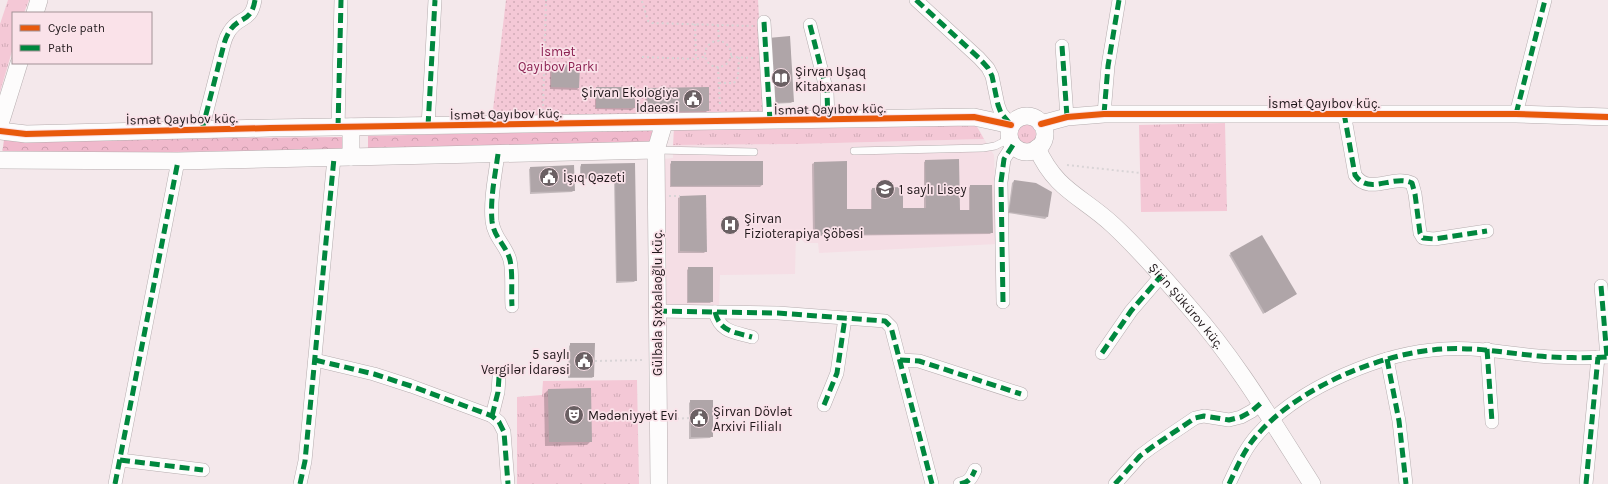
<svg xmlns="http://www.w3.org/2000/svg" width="1608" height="484" viewBox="0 0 1608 484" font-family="Karla,sans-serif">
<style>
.built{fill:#f5dee5}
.grass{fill:url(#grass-tufts)}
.forest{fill:url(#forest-crowns)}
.park{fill:url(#park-dots)}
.shadow{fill:#0003}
.building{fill:#afa5a8}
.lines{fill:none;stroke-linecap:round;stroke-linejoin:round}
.service-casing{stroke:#b6adaf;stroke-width:8}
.minor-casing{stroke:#b6adaf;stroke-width:14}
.tertiary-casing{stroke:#b6adaf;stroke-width:18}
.path{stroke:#d9d4d6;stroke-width:2;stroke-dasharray:2 3;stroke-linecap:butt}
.service{stroke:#fdfcfc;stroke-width:7}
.minor{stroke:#fdfcfc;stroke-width:13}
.tertiary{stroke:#fdfcfc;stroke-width:17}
.quiet{stroke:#00873e;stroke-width:5;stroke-dasharray:10 5;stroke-linecap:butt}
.cycleway-casing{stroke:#fae2e9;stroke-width:8}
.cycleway{stroke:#e8590c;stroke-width:6}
.labels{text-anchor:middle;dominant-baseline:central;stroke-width:3.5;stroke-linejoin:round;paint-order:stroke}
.park-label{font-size:13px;fill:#8b2252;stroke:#fae2e9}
.poi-label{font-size:13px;fill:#1f171a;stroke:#fae2e9;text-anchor:start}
.street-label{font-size:13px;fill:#1f171a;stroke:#fae2e9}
</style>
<defs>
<pattern id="grass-tufts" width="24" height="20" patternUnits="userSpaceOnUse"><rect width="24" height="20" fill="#f4c8d6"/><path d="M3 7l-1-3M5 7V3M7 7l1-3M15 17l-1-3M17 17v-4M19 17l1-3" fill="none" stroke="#d1abb7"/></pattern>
<pattern id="forest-crowns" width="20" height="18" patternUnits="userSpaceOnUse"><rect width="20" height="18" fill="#f0b9cc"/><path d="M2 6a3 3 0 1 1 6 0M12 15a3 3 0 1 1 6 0" fill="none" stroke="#cd9eaf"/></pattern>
<pattern id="park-dots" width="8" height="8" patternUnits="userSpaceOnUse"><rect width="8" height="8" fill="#f4c8d6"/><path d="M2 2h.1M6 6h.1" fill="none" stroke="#d1abb7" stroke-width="1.8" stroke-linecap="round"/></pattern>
</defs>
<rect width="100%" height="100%" fill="#f4e8eb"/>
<path class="built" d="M984 139 994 155 997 244 819 253 818 243H805L796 234 795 274 720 275 719 306 666 305 664 159 673 158V145L798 144Z"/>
<g class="grass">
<path d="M8 0H29L24 13H13V48L0 92V24Z"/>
<path d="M975 123 984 139 798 144 673 145 674 128Z"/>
<path d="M1225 123 1227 211 1141 212 1139 125Z"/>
<circle cx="1026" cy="134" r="10"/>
<path d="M637 380 639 484H517V397L542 395 543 381Z"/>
</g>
<g class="forest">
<path d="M653 129 649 144 368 148V136Z"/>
<path d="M342 137 343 150 2 154 4 140Z"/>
</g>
<path class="park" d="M506 0H758L764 116 492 118Z"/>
<g class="shadow">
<path d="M769 39 793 101 791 103 771 104Z"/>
<path d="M552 65 579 66 578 88 577 90 550 89V67Z"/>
<path d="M597 88 634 108 632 110 595 109V90Z"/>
<path d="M647 89 708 110 706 112 646 113 645 91Z"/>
<path d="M926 161 959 211H969V188L970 186 992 232 990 234 813 236 812 164 814 163 846 210H871V190L872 189 902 209H924V162Z"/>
<path d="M672 162 762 185 760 187H670V164Z"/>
<path d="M634 164 636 280 634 282 616 283 614 179H580V167L581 165Z"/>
<path d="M531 168 574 190 572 192 530 194 529 169Z"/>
<path d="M1014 181 1047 217 1045 219 1008 213 1012 183Z"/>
<path d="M680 197 706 251 704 253H678V198Z"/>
<path d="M1231 254 1296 294 1263 314 1229 255Z"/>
<path d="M689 268 712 301 710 303H687V270Z"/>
<path d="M571 344 593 377 592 378H568L569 346Z"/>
<path d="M548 390 591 441 587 445 545 446 544 394Z"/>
<path d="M691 401 712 436 710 438 689 439V403Z"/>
</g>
<g class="building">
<path d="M790 36 794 102 772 103 768 38Z"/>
<path d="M552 64 580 65 579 88 551 87Z"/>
<rect x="596" y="87" width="39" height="21"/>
<path d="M709 87V111L647 112V88Z"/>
<path d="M959 159 960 210H970V185H992L993 233 815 235 814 162 847 161V209H872V188L903 187V208H926L925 160Z"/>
<path d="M671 161H763V185L671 186Z"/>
<path d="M635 163 637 281H617L615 178H581V164Z"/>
<path d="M574 165 575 191 531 192 530 167Z"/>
<path d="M1014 180 1036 183 1052 192 1048 217 1009 212Z"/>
<path d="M706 195 707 252 680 251V196Z"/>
<path d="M1262 235 1297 294 1265 313 1230 253Z"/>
<rect x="688" y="267" width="25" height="35"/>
<path d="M570 343H595L594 377H570Z"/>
<path d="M591 388 592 442H549L548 389Z"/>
<path d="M690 400H713V437H691Z"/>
</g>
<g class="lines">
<defs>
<g id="service">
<path d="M656 150 754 152"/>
<path d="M854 151 983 148 995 146 1009 139"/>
</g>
<g id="minor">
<path d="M916 0 979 58 988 68 992 76 998 105 1001 113 1011 125"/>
<path d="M764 22 770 121"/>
<path d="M810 25 827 92 828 120"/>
<path d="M1062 46 1067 117"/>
<path d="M1344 113 1355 175C1369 196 1393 174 1412 183L1415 194 1420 233 1423 238 1434 239 1487 231"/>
<path d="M1104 114 1108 66 1119 0"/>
<path d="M1516 114 1545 0"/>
<path d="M428 126 435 0"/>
<path d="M338 128 341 0"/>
<path d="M202 130 224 44C225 40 227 35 229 32 239 15 251 24 255 0"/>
<path d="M498 154C495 176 490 199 492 221 494 238 506 245 510 260 513 274 511 292 512 306"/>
<path d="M1601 286 1607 357"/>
<path d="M1003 302 1001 182 1004 159 1013 145"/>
<path d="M657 311 778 313 885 321 891 327 932 484"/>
<path d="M715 312C720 332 734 332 752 337"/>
<path d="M1487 349 1492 422"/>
<path d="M1102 353 1131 311 1161 276"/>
<path d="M1387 359 1399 421 1406 484"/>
<path d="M315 360 374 374 411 386 492 416 499 422 504 432 508 484"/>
<path d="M900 360 919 361 1021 394"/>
<path d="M824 405 837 373 845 318"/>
<path d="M492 416 498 392 499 377"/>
<path d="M120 460 203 470"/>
<path d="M115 484 178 161"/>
<path d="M300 484 305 461 334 158"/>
<path d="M960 484C969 482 971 479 975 470"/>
<path d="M1115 484 1140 456 1152 447 1195 418 1204 416 1229 420 1241 417 1252 411 1261 403"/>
<path d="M1229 484C1237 467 1245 448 1258 434 1299 387 1383 352 1444 349 1476 347 1507 353 1538 356 1561 358 1585 358 1608 357"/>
<path d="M1586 484 1598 357"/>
</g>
<g id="tertiary">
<path d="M35 13 39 0"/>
<circle cx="1027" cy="134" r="18"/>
<path d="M0 124 19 63"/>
<path d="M1041 124 1067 117 1104 114H1516L1608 117"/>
<path d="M0 131 26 134 270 128 974 117 1011 125"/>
<path id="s1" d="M1037 148C1056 191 1082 196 1113 225 1140 250 1165 279 1189 307 1237 361 1273 423 1312 484"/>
<path d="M351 157V127"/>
<path d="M0 160 178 161 656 150"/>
<path d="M659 484 656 150 664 123"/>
</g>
</defs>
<use href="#service" class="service-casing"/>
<use href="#minor" class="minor-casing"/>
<use href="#tertiary" class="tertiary-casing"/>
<g class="path">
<path d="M642 1 648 21 652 23 753 26"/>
<path d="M695 24 696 59"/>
<path d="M718 25 719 41"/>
<circle cx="718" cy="54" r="13"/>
<path d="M642 57 696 59 706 56"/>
<path d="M731 57 753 58"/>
<path d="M718 67 720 106"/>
<path d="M719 83H734L738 77 739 57"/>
<path d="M543 111 546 0"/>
<path d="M1067 165 1140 173"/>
<path d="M669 196H680"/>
<path d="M595 361 644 360"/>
<path d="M591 414 645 413"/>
<path d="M672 419 690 418"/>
</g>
<use href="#service" class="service"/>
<use href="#minor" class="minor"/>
<use href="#tertiary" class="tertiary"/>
<g class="quiet">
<path d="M916 0 979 58 988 68 992 76 998 105 1001 113 1010 124"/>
<path d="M764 22 770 121"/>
<path d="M810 25 827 92 828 120"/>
<path d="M1062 46 1067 117"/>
<path d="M1344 113 1355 175C1369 196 1393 174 1412 183L1415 194 1420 233 1423 238 1434 239 1487 231"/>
<path d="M1104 114 1108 66 1119 0"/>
<path d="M1516 114 1545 0"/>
<path d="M428 126 435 0"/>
<path d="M338 128 341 0"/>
<path d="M202 130 224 44C225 40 227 35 229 32 239 15 251 24 255 0"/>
<path d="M498 154C495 176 490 199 492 221 494 238 506 245 510 260 513 274 511 292 512 306"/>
<path d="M1601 286 1607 357"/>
<path d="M1003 302 1001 182 1004 159 1013 145"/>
<path d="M657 311 778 313 885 321 891 327 932 484"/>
<path d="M715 312C720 332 734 332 752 337"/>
<path d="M1487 349 1492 422"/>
<path d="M1102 353 1131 311 1161 276"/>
<path d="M1387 359 1399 421 1406 484"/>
<path d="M315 360 374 374 411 386 492 416 499 422 504 432 508 484"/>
<path d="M900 360 919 361 1021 394"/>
<path d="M824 405 837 373 845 318"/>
<path d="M492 416 498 392 499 377"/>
<path d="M120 460 203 470"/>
<path d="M115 484 178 161"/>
<path d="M300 484 305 461 334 158"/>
<path d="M960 484C969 482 971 479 975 470"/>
<path d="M1115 484 1140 456 1152 447 1195 418 1204 416 1229 420 1241 417 1252 411 1261 403"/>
<path d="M1229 484C1237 467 1245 448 1258 434 1299 387 1383 352 1444 349 1476 347 1507 353 1538 356 1561 358 1585 358 1608 357"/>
<path d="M1586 484 1598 357"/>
</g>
<defs>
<g id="cycleway">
<path d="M1041 124 1067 117 1104 114H1516L1608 117"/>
<path d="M0 131 26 134 270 128 974 117 1011 125"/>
</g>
</defs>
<use href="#cycleway" class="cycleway-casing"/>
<use href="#cycleway" class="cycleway"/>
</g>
<defs>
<symbol id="library-disc" viewBox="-11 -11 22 22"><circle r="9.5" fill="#6a6063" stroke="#fae2e9"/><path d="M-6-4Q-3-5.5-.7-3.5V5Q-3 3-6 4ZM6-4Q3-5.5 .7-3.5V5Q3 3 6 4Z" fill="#fff"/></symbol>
<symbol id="civic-disc" viewBox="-11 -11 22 22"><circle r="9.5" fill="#6a6063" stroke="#fae2e9"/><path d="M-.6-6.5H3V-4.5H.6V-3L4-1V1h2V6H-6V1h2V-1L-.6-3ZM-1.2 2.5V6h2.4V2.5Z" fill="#fff"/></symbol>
<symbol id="school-disc" viewBox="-11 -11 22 22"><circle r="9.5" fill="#6a6063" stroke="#fae2e9"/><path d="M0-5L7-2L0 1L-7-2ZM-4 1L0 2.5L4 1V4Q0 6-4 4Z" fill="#fff"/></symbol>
<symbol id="hospital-disc" viewBox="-11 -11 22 22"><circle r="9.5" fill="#6a6063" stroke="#fae2e9"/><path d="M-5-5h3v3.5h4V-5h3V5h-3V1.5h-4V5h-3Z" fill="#fff"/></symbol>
<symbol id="theatre-disc" viewBox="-11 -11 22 22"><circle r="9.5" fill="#6a6063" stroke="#fae2e9"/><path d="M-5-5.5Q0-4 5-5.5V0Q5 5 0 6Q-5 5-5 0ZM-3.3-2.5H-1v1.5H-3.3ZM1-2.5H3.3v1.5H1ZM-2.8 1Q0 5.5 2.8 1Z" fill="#fff"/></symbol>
</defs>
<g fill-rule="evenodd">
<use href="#library-disc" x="770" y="67" width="22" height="22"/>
<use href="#civic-disc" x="682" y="88" width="22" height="22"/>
<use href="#civic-disc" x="538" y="166" width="22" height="22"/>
<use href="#school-disc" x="874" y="178" width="22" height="22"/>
<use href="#hospital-disc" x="719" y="214" width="22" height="22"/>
<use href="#civic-disc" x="573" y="350" width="22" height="22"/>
<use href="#theatre-disc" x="563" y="404" width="22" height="22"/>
<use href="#civic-disc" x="688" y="407" width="22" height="22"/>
</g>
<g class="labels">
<g class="park-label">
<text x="558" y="51">İsmət<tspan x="558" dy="15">Qayıbov Parkı</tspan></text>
</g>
<g class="poi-label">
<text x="795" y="71">Şirvan Uşaq<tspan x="795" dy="15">Kitabxanası</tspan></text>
<text x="679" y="92" text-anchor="end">Şirvan Ekologiya<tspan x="679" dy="15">İdaeəsi</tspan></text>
<text x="563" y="177">İşıq Qəzeti</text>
<text x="899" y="189">1 saylı Lisey</text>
<text x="744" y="218">Şirvan<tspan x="744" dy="15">Fizioterapiya Şöbəsi</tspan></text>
<text x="570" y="354" text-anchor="end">5 saylı<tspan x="570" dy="15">Vergilər İdarəsi</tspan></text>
<text x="713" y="411">Şirvan Dövlət<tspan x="713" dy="15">Arxivi Filialı</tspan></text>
<text x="588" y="415">Mədəniyyət Evi</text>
</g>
<g class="street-label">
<text x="1324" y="103">İsmət Qayıbov küç.</text>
<text transform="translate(830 109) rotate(-1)">İsmət Qayıbov küç.</text>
<text transform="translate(506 114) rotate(-1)">İsmət Qayıbov küç.</text>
<text transform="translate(182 119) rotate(-1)">İsmət Qayıbov küç.</text>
<text transform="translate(657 303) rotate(-90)">Gülbala Şıxbalaoğlu küç.</text>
<text stroke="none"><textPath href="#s1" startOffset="219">Şirin Şükürov küç.</textPath></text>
</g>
</g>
<rect x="12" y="12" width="140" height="52" fill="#fae2e9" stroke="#a29196"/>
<rect x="20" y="25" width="20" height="6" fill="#e8590c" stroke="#a29196"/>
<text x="48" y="32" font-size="12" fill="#1f171a">Cycle path</text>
<rect x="20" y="45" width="20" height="6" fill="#00873e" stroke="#a29196"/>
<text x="48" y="52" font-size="12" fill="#1f171a">Path</text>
</svg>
